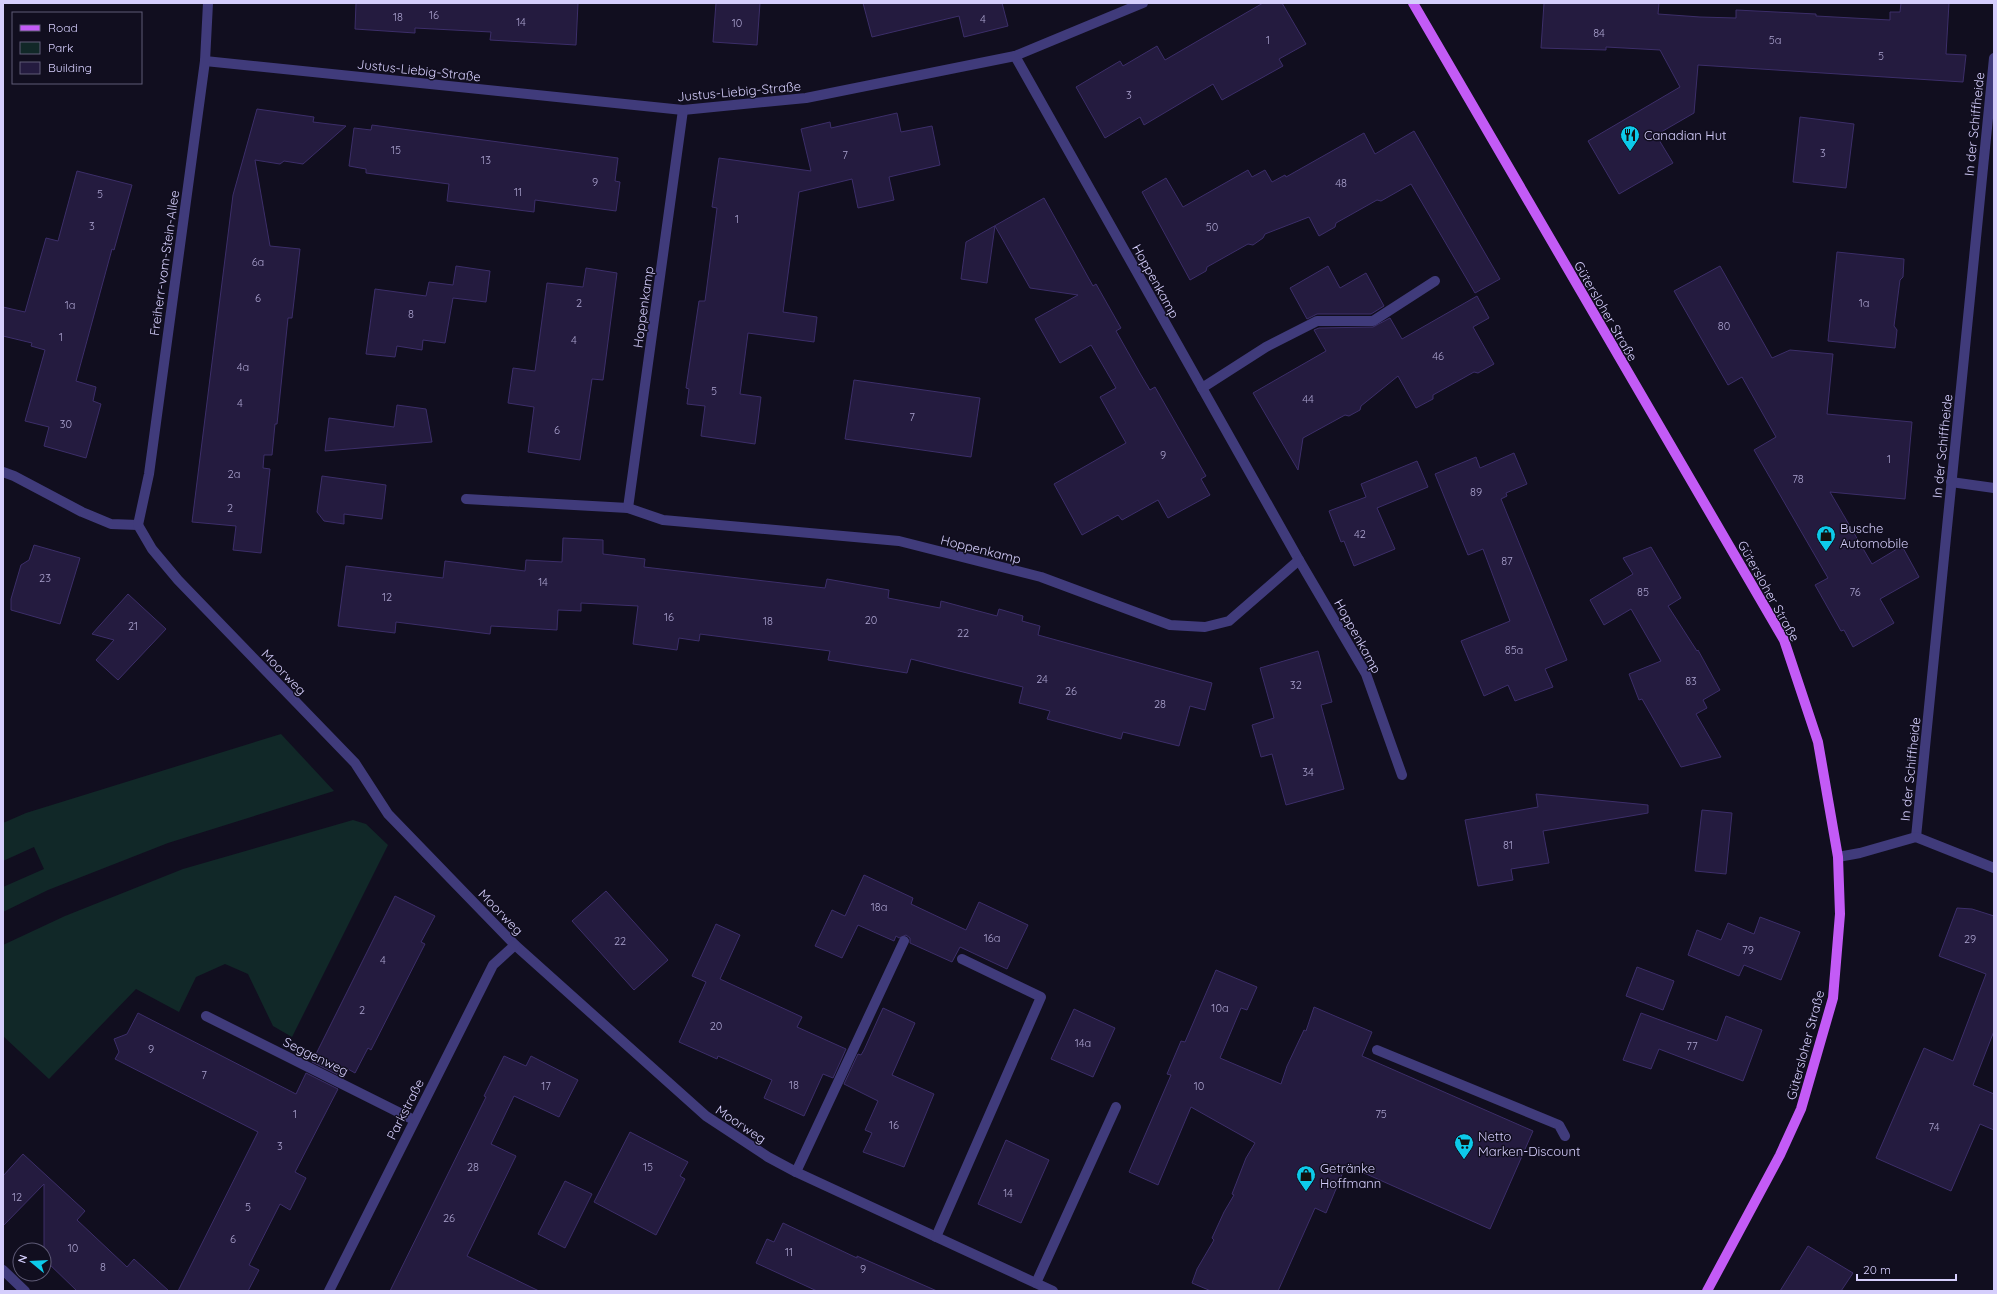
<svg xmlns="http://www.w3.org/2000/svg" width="1997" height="1294" viewBox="0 0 1997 1294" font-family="Quicksand,sans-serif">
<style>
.green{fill:#112828}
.building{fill:#241b3f;stroke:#3c2e69}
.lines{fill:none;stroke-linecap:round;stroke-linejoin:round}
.minor{stroke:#403b7b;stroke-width:10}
.major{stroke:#c35bf6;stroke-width:10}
.labels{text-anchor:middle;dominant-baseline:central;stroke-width:3;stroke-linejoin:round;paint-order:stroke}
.number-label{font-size:11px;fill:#a9a1cd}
.street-label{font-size:13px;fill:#d5cefc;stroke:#110e1f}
.poi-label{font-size:13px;fill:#d5cefc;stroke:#110e1f;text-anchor:start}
</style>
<rect width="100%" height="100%" fill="#110e1f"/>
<g class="green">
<path d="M281 734 334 791 168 843 48 890 3 912V887L44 869 34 847 3 861V823L26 813Z"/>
<path d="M353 820 366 824 388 845 292 1037 273 1026 248 974 225 964 196 977 179 1012 136 989 49 1079 3 1036V945L65 916 183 869Z"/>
</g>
<g class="building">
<path d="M356 3H578L576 45 490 40 491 32 415 28V33L355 29Z"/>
<path d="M716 3H760L757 45 713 42Z"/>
<path d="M863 3H1002L1008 26 964 37 959 16 872 37Z"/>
<path d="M1263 3H1282L1306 44 1279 59 1283 66 1222 100 1213 84 1144 125 1140 117 1105 138 1076 87 1120 61 1123 66 1157 46 1165 60Z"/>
<path d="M1544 3H1659L1658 14 1700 17 1736 18V10L1816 14V16L1890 20V12H1900L1901 3H1949L1946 54 1966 55 1963 82 1698 65 1694 113 1656 135 1673 163 1619 194 1588 141 1680 87 1660 50 1606 47V50L1541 48Z"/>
<path d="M257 109 314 117 313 122 346 126 303 164 284 161 280 164 255 160 270 246 300 249 292 318H288L277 424H275L272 455H264L263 468 270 469 261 553 233 550 236 526 192 522 233 195Z"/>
<path d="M897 113 901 132 932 126 940 165 889 177 894 200 858 208 852 179 799 192 783 312 817 317 814 342 748 333 740 394 761 397 755 444 701 436 705 406 687 404 689 389 686 388 699 301H705L717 208 712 207 719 158 811 171 801 129 830 122 831 128Z"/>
<path d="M1800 117 1854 124 1846 188 1793 182Z"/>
<path d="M372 125 618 158 615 181 620 182 616 211 535 200 534 212 447 201 449 184 366 173V169L349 166 354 128 371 130Z"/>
<path d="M1414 131 1500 279 1475 293 1411 184 1381 201 1377 200 1336 223 1335 227 1319 236 1309 217 1265 234 1263 238 1253 245 1248 244 1207 267 1206 271 1190 280 1142 192 1166 178 1183 207 1248 170 1252 177 1265 170 1272 182 1285 175 1286 177 1364 133 1375 154Z"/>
<path d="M77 171 132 185 114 250 112 249 76 381 96 387 93 401 101 404 86 458 44 446 49 427 25 421 45 350 31 346 32 343 3 336V307L25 312 46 238 58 241Z"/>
<path d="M1044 198 1093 286 1096 284 1121 328 1116 331 1141 375 1150 390 1155 387 1206 476 1201 479 1210 495 1168 518 1158 500 1122 520 1118 515 1082 535 1054 484 1126 443 1100 397 1116 388 1091 345 1060 363 1035 319 1078 295 1030 288 995 226 987 283 961 279 966 242Z"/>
<path d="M1837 252 1904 259 1903 277 1900 280 1894 326 1897 330 1895 348 1828 341Z"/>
<path d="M456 266 490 271 486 302 453 298 445 343 423 340 422 350 397 346 395 357 366 354 375 289 426 296 429 282 453 285Z"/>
<path d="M1328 266 1340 288 1366 273 1384 306 1371 314H1317L1307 319 1290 288Z"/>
<path d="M1720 266 1772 358 1790 350 1833 354 1827 414 1912 422 1905 499 1830 492 1872 564 1902 546 1919 577 1880 599 1894 623 1853 647 1844 630 1841 631 1815 585 1828 578 1754 450 1776 437 1742 377 1728 385 1674 291Z"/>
<path d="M586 268 617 273 603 380 592 379 580 460 528 452 534 407 508 403 513 368 535 371 547 283 583 287Z"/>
<path d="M1477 296 1489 318 1473 327 1494 364 1478 373 1474 372 1433 395V399L1416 408 1398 376 1361 406 1360 410 1349 416 1345 415 1303 438 1298 470 1253 393 1326 351 1314 330 1319 328 1373 327 1390 318 1402 339Z"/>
<path d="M854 380 980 398 971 457 845 439Z"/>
<path d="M397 405 426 409 432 442 325 451 329 418 394 427Z"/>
<path d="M1514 453 1527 484 1506 493 1507 496 1501 499 1567 660 1545 669 1553 687 1515 701 1508 685 1484 696 1461 641 1510 621 1483 549 1468 555 1435 474 1476 457 1480 468Z"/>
<path d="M1417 461 1428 487 1377 508 1395 549 1354 566 1344 541 1341 542 1329 511 1366 497 1361 484Z"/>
<path d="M322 476 386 485 382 519 344 514V524L324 521 317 512Z"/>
<path d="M563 538 603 540V554L645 559 644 567 825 588 827 579 889 590 888 598 940 608 941 601 997 616 999 609 1023 616 1022 621 1040 626 1038 635 1212 683 1205 710 1190 706 1179 746 1123 732 1121 739 1047 719 1050 711 1019 703 1023 687 911 659 907 673 828 660 830 651 700 634 699 641 679 638 677 650 633 644 638 606 581 603V611L558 610 557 630 491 626 490 634 396 622 395 633 338 626 346 566 443 578 445 561 525 571 526 560 562 562Z"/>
<path d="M34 545 80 558 60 624 11 610V599L21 565 29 560Z"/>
<path d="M1651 547 1681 598 1668 606 1697 651 1698 650 1720 690 1703 700 1707 708 1696 714 1721 757 1681 767 1642 699 1639 700 1629 674 1661 661 1631 609 1604 625 1590 600 1633 574 1623 558Z"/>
<path d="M128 594 166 629 118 680 96 660 114 640 92 634Z"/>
<path d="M1318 651 1332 702 1321 705 1344 789 1286 805 1272 754 1261 757 1252 725 1274 718 1260 668Z"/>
<path d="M1536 794 1648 805V813L1543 831 1549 863 1511 869 1513 880 1478 886 1465 820 1538 807Z"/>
<path d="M1702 810 1732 813 1726 874 1695 871Z"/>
<path d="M864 875 913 898 911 904 966 930 979 902 1028 925 1007 969 960 947 952 962 910 943V938L906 935 899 938 896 936 894 941 858 925 842 958 815 946 832 910 845 916Z"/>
<path d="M606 891 668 960 634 990 572 921Z"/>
<path d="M395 896 435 916 421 942 425 944 371 1050 368 1048 355 1073 348 1069 344 1078 312 1062Z"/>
<path d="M1957 908 1972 909 1994 916V1031L1973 1085 1994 1094V1130L1980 1124 1951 1191 1876 1158 1924 1048 1953 1061 1986 974 1939 956Z"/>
<path d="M1760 917 1800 932 1781 980 1744 965 1739 976 1688 955 1697 930 1721 940 1728 923 1754 934Z"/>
<path d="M716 924 740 935 720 979 802 1017 797 1027 846 1049 833 1078 823 1074 804 1116 764 1098 772 1080 718 1056 717 1059 679 1042 706 982 692 976Z"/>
<path d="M1637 967 1674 981 1663 1010 1626 996Z"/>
<path d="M1216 970 1257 987 1247 1010 1241 1008 1220 1058 1281 1084 1287 1066 1304 1030 1306 1031 1314 1007 1372 1032 1362 1056 1533 1131 1490 1229 1346 1165 1326 1213 1315 1208 1278 1291H1211L1192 1283 1197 1269 1214 1240 1212 1238 1224 1212 1234 1195 1232 1194 1246 1158 1255 1143 1191 1107 1158 1185 1129 1172 1171 1075 1167 1074 1181 1041 1185 1042Z"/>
<path d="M883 1008 915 1023 892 1075 934 1094 904 1167 863 1152 872 1133 865 1130 878 1101 844 1084 858 1054 861 1055 864 1050Z"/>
<path d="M1074 1009 1115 1028 1093 1077 1051 1059Z"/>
<path d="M138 1013 296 1094 306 1073 338 1089 295 1172 306 1178 290 1210 280 1204 249 1265 259 1270 248 1291H178L258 1132 115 1059 119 1052 114 1039 127 1034Z"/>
<path d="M1641 1013 1717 1041 1726 1016 1762 1030 1743 1081 1659 1049 1651 1069 1623 1060Z"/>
<path d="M504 1056 526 1066 531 1056 578 1080 559 1117 514 1096 491 1144 516 1156 467 1256 539 1291H390L486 1097 484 1096Z"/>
<path d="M630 1132 688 1162 680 1176 685 1179 656 1235 594 1202Z"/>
<path d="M1006 1140 1049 1160 1021 1223 978 1204Z"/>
<path d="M23 1154 85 1211 77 1220 127 1267 134 1259 169 1291H77L44 1259V1184L3 1226V1176Z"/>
<path d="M565 1181 592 1194 565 1248 538 1234Z"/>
<path d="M783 1223 857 1258V1256L937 1291H817L756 1263 767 1239 774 1242Z"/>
<path d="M1808 1246 1853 1273 1841 1291H1780Z"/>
</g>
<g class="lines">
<g class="minor">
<path d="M1015 56 1299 560 1366 674 1402 775"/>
<path d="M205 61 683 110 806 98 1015 56 1143 3"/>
<path d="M1202 388 1266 347 1317 321H1373L1435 281"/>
<path d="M3 472 14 476 82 512 111 524 138 525"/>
<path d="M1951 482 1994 488"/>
<path d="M466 499 628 508 663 520 899 541 1041 577 1170 625 1205 627 1229 621 1299 560"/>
<path d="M628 508 683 110"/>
<path d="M138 525 152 549 178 580 355 763 388 814 515 945 706 1116 768 1157 796 1172 1053 1291"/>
<path d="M138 525 149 474 205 61 208 3"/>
<path d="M1916 837 1994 58"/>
<path d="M1838 857 1860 853 1916 837 1994 868"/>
<path d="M206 1016 414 1120"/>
<path d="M1377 1050 1559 1125 1565 1136"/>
<path d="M796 1172 904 941"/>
<path d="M936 1237 1041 997 962 959"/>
<path d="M3 1270 25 1291"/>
<path d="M1036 1283 1116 1107"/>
<path d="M329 1291 493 965 515 945"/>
</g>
<path class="major" d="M1413 3 1784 640 1818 742 1838 857 1840 914 1833 998 1801 1109 1780 1155 1707 1291"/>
</g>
<defs>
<symbol id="restaurant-pin" viewBox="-11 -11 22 30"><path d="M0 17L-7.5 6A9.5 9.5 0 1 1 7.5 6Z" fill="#0dcaea" stroke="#110e1f"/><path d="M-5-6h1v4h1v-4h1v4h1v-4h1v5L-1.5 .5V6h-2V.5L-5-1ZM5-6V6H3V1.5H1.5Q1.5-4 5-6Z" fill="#111"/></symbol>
<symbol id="shop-pin" viewBox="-11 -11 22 30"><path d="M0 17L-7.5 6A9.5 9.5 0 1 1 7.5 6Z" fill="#0dcaea" stroke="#110e1f"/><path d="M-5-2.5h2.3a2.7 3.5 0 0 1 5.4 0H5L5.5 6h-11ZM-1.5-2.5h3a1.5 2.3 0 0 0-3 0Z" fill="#111"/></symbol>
<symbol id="supermarket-pin" viewBox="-11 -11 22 30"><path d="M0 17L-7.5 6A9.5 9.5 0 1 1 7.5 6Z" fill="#0dcaea" stroke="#110e1f"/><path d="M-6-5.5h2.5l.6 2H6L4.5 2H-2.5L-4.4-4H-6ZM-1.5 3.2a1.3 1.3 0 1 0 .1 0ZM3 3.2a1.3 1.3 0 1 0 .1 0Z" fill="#111"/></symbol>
</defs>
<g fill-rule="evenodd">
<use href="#restaurant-pin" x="1619" y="124" width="22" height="30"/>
<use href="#shop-pin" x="1815" y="524" width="22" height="30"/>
<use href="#supermarket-pin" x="1453" y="1132" width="22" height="30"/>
<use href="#shop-pin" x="1295" y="1164" width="22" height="30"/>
</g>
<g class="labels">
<g class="number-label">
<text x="434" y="15">16</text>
<text x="398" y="17">18</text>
<text x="983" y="19">4</text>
<text x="521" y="22">14</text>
<text x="737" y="23">10</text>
<text x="1599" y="33">84</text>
<text x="1268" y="40">1</text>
<text x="1775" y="40">5a</text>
<text x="1881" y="56">5</text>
<text x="1129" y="95">3</text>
<text x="396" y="150">15</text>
<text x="1823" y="153">3</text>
<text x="845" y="155">7</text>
<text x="486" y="160">13</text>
<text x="595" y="182">9</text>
<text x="1341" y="183">48</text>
<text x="518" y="192">11</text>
<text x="100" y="194">5</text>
<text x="737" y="219">1</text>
<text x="92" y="226">3</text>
<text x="1212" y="227">50</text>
<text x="258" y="262">6a</text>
<text x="258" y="298">6</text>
<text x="579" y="303">2</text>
<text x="1864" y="303">1a</text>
<text x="70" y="305">1a</text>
<text x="411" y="314">8</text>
<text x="1724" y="326">80</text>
<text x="61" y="337">1</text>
<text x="574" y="340">4</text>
<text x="1438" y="356">46</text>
<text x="243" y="367">4a</text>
<text x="714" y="391">5</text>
<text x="1308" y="399">44</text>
<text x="240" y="403">4</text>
<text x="912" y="417">7</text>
<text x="66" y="424">30</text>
<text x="557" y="430">6</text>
<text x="1163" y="455">9</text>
<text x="1889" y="459">1</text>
<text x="234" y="474">2a</text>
<text x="1798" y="479">78</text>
<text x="1476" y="492">89</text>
<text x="230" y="508">2</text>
<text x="1360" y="534">42</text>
<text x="1507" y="561">87</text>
<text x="45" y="578">23</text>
<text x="543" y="582">14</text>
<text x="1643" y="592">85</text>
<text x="1855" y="592">76</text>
<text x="387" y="597">12</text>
<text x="669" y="617">16</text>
<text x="871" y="620">20</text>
<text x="768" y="621">18</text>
<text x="133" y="626">21</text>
<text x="963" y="633">22</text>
<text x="1514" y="650">85a</text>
<text x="1042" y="679">24</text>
<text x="1691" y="681">83</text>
<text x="1296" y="685">32</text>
<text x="1071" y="691">26</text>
<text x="1160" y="704">28</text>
<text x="1308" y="772">34</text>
<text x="1508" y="845">81</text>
<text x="879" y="907">18a</text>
<text x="992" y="938">16a</text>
<text x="1970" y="939">29</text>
<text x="620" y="941">22</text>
<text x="1748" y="950">79</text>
<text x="383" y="960">4</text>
<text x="1220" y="1008">10a</text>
<text x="362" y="1010">2</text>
<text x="716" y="1026">20</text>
<text x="1083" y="1043">14a</text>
<text x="1692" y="1046">77</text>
<text x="151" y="1049">9</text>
<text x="204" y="1075">7</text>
<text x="794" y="1085">18</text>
<text x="546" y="1086">17</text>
<text x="1199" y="1086">10</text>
<text x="295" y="1114">1</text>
<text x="1381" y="1114">75</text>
<text x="894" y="1125">16</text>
<text x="1934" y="1127">74</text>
<text x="280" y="1146">3</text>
<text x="473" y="1167">28</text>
<text x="648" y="1167">15</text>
<text x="1008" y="1193">14</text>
<text x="17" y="1197">12</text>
<text x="248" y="1207">5</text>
<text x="449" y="1218">26</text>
<text x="233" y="1239">6</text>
<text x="73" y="1248">10</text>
<text x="789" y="1252">11</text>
<text x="103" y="1267">8</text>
<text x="863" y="1269">9</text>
</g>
<g class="street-label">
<text transform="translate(419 70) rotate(6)">Justus-Liebig-Straße</text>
<text transform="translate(739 91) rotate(-5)">Justus-Liebig-Straße</text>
<text transform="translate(1974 124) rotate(-84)">In der Schiffheide</text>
<text transform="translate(164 263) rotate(-82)">Freiherr-vom-Stein-Allee</text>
<text transform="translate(1156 281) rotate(61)">Hoppenkamp</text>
<text transform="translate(643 307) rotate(-82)">Hoppenkamp</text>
<text transform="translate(1606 311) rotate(60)">Gütersloher Straße</text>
<text transform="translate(1942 446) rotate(-84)">In der Schiffheide</text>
<text transform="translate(981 549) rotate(14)">Hoppenkamp</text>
<text transform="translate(1769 591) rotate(61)">Gütersloher Straße</text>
<text transform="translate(1358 636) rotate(61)">Hoppenkamp</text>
<text transform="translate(284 672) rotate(46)">Moorweg</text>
<text transform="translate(1910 769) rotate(-84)">In der Schiffheide</text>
<text transform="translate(501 912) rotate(46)">Moorweg</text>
<text transform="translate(1805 1045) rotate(-75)">Gütersloher Straße</text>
<text transform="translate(316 1056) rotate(26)">Seggenweg</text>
<text transform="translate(405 1109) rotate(-63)">Parkstraße</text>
<text transform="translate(741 1124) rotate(34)">Moorweg</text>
</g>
<g class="poi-label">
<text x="1644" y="135">Canadian Hut</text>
<text x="1840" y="528">Busche<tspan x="1840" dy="15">Automobile</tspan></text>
<text x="1478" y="1136">Netto<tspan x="1478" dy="15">Marken-Discount</tspan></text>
<text x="1320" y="1168">Getränke<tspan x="1320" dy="15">Hoffmann</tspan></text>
</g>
</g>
<rect width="1997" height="1294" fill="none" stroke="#d5cefc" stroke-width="8"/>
<rect x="12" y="12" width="130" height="72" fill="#110e1f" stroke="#5f5b77"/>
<rect x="20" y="25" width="20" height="6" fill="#c35bf6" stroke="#5f5b77"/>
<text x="48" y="32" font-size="12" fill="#d5cefc">Road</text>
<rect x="20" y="42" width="20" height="12" fill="#112828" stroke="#5f5b77"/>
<text x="48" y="52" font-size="12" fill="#d5cefc">Park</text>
<rect x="20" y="62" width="20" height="12" fill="#241b3f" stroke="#5f5b77"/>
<text x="48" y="72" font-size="12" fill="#d5cefc">Building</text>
<g transform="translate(32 1262) rotate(288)"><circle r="19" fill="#110e1f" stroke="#5f5b77"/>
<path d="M0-3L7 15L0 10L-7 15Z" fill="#0dcaea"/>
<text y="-6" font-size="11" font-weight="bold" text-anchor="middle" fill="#d5cefc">N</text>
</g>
<path d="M1857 1274v6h99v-6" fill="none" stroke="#d5cefc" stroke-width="2"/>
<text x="1863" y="1274" font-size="12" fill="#d5cefc" stroke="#110e1f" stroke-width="3" paint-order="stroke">20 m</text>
</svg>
